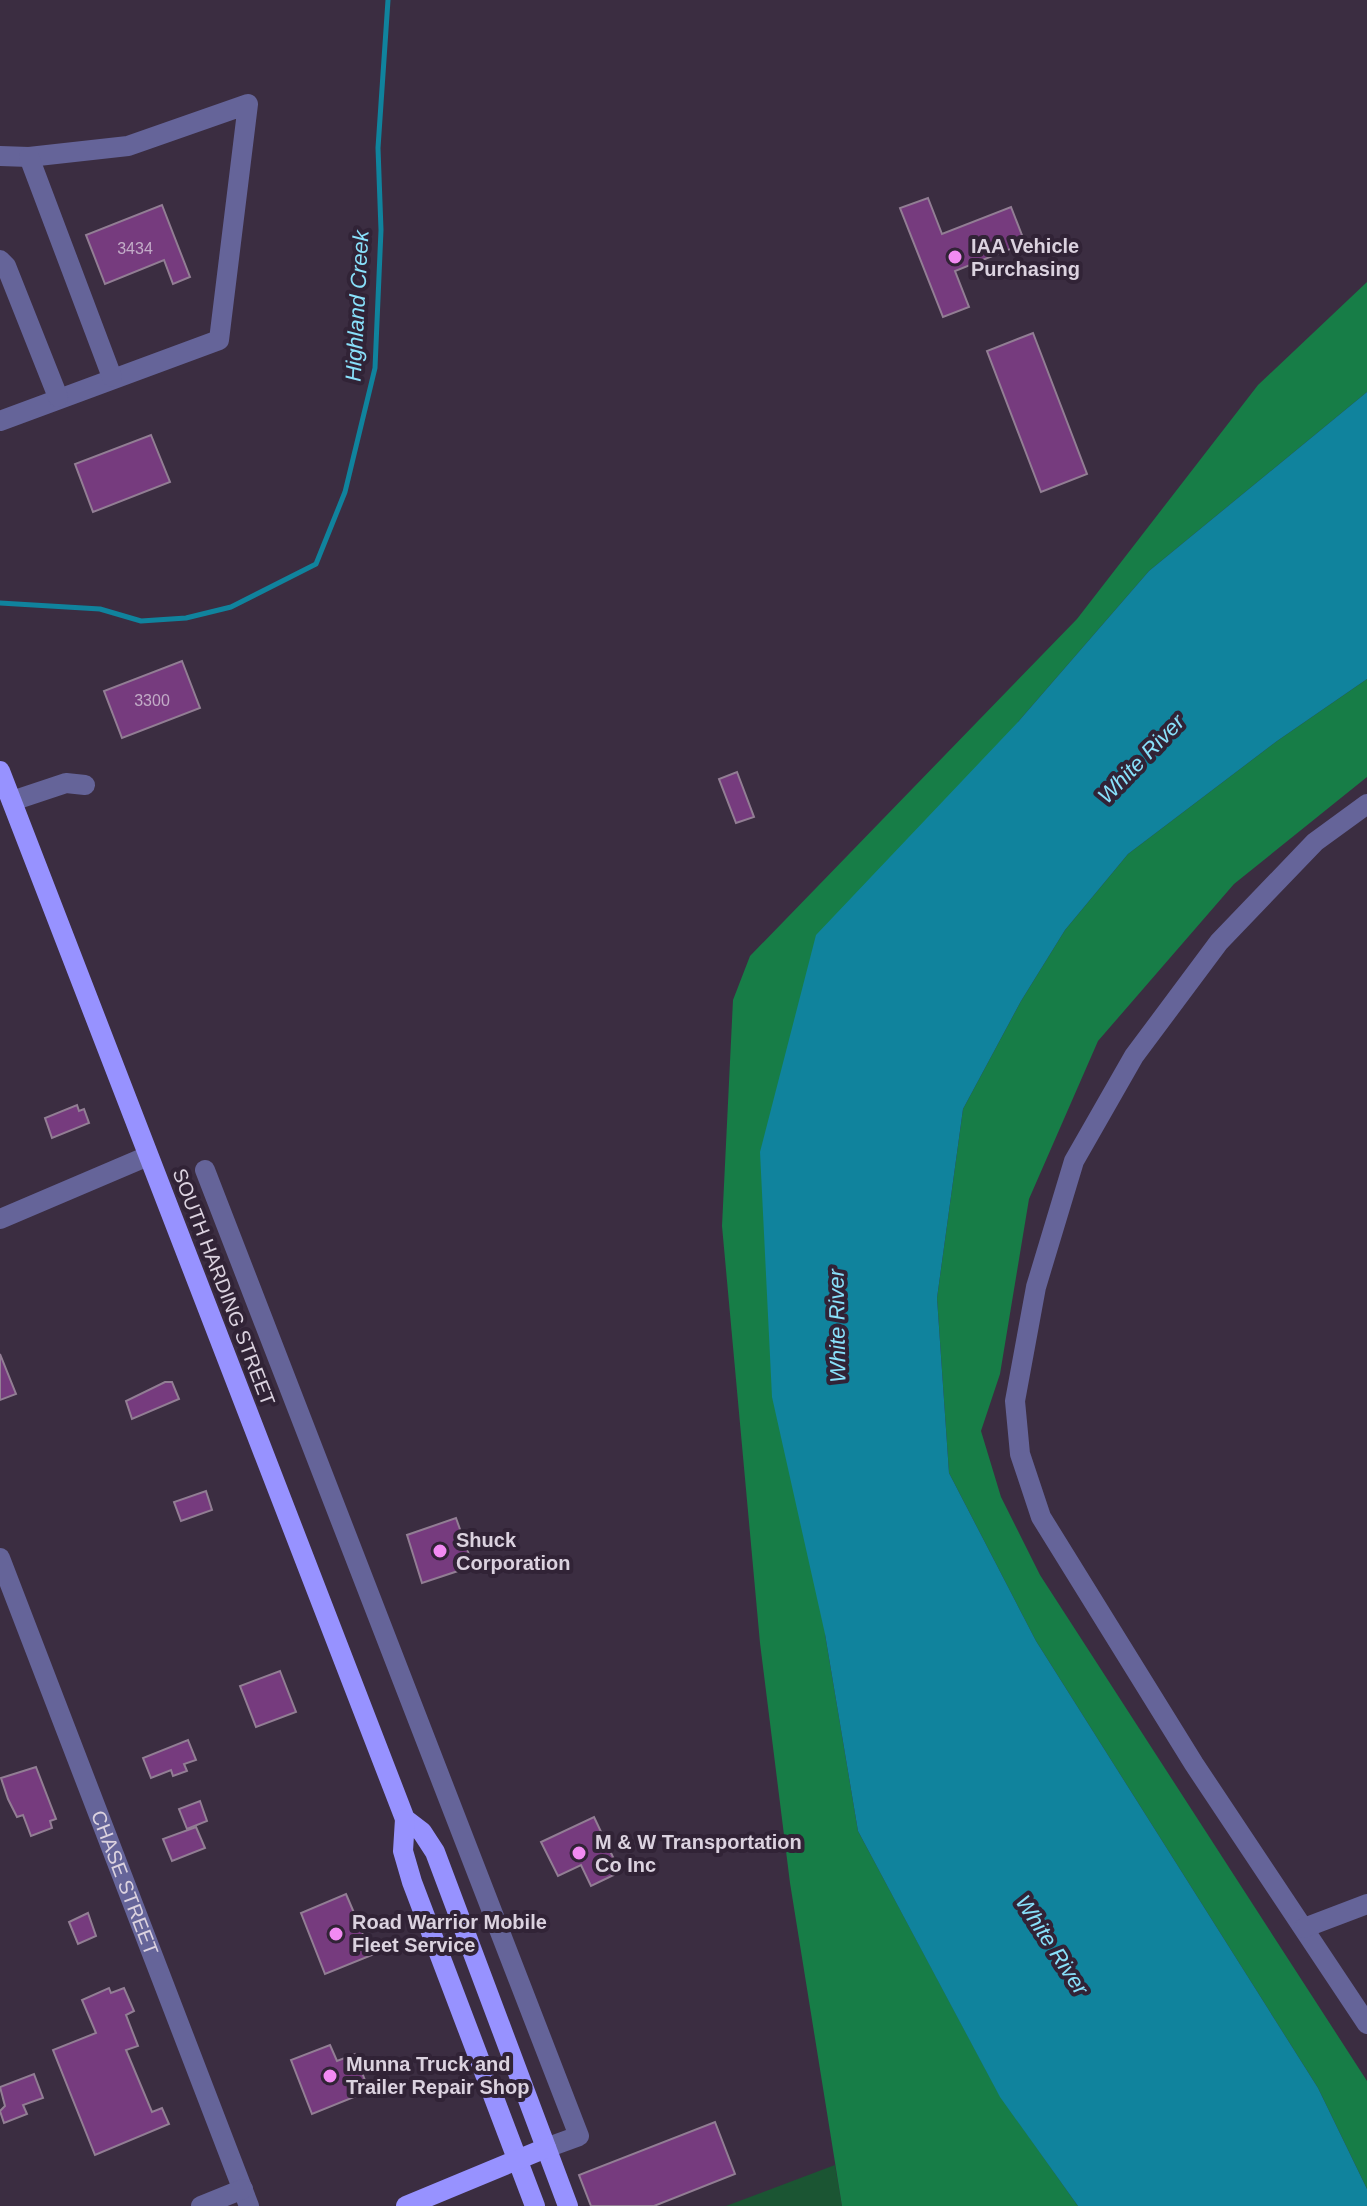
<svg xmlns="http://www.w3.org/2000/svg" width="1367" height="2206" viewBox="0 0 1367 2206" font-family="Helvetica,sans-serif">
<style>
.green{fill:#1b5533}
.forest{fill:#177d47}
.water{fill:#10839d}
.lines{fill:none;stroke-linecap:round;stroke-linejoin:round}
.stream{stroke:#10839d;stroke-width:5}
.building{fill:#763b7e;stroke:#927e94;stroke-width:2}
.minor{stroke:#656499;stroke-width:20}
.major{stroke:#9792ff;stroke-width:20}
.poi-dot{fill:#f28af2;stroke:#312336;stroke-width:3}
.labels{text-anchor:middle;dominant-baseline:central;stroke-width:8;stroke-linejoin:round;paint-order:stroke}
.number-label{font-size:16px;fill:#c2acc7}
.poi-label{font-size:20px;font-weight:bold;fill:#dbd2df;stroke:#312336;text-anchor:start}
.street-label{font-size:20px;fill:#dbd2df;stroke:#312336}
.water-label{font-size:22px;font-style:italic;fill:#89e1fb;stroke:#312336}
</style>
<rect width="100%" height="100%" fill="#3b2d41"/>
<path class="green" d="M835 2165 842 2206H726Z"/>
<g class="forest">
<path d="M1367 282V392L1149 571 1018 722 825 1634 858 1831 1000 2096 1078 2206H842L790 1883 760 1643 722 1226 733 1000 750 956 1077 619 1258 385Z"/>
<path d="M1367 679V777L1234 884 1098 1041 1029 1199 1000 1374 981 1431 1001 1497 1040 1575 1367 2081V2189L1318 2088 1036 1641 949 1473 937 1298 963 1109 1021 1001 1065 930 1128 854 1277 741Z"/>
</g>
<path class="water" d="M1367 392V679L1277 741 1128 854 1065 930 1021 1001 963 1109 937 1298 949 1473 1036 1641 1318 2088 1367 2189V2206H1078L1000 2097 858 1831 825 1634 772 1397 760 1152 816 935 1018 722 1149 571Z"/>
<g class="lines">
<path class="stream" d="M0 603 100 609 141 621 186 618 231 607 316 564 345 492 375 368 381 230 378 148 388 0"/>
</g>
<g class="building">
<path d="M928 198 942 234 1011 207 1025 243 955 271 969 307 943 317 900 208Z"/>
<path d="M162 205 190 277 173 284 164 260 105 284 86 235Z"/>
<path d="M1033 333 1087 474 1041 492 987 351Z"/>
<path d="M151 435 170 482 93 512 75 464Z"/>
<path d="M182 661 200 708 122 738 104 691Z"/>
<path d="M737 772 754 817 736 823 719 779Z"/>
<path d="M77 1105 79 1111 84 1109 89 1123 52 1138 45 1118Z"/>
<path d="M0 1354 16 1394 0 1400Z"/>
<path d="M165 1382H172L179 1399 132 1419 126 1401Z"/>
<path d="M206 1491 212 1510 181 1521 174 1502Z"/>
<path d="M456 1518 473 1566 422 1583 407 1535Z"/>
<path d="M280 1671 296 1712 256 1727 240 1686Z"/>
<path d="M188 1740 196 1760 184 1764 187 1771 173 1776 171 1770 151 1778 143 1758Z"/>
<path d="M36 1767 56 1819 50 1821 52 1828 31 1836 23 1815 17 1817 8 1799 1 1778Z"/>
<path d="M200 1801 207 1821 187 1829 179 1809Z"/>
<path d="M594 1817 620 1872 591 1886 581 1865 558 1876 541 1842Z"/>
<path d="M196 1827 205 1848 172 1861 163 1839Z"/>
<path d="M346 1894 372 1955 325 1974 301 1913Z"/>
<path d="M88 1913 96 1936 78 1944 69 1922Z"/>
<path d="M109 1988 111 1993 124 1988 134 2011 126 2015 138 2046 126 2050 152 2112 162 2108 169 2124 95 2155 53 2050 96 2033 82 2000Z"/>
<path d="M330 2045 337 2061 355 2054 369 2091 312 2114 291 2060Z"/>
<path d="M34 2074 43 2098 23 2105 27 2114 4 2123 0 2111 5 2106 0 2087Z"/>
<path d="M715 2122 735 2174 654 2206H591L579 2175Z"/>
</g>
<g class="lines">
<g class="minor">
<path d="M0 156 29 157 128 146 248 104 219 340 0 421"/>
<path d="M29 157 112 377"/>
<path d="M0 260 6 266 58 397"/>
<path d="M12 801 66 783 85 785"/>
<path d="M1367 804 1315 842 1219 942 1134 1056 1074 1161 1036 1287 1015 1401 1020 1454 1041 1517 1194 1764 1367 2024"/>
<path d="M205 1170 579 2136 546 2148"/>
<path d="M0 1219 148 1156"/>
<path id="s1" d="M0 1558 249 2206"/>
<path d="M1304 1928 1367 1904"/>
<path d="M201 2206 243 2189"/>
</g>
<g class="major">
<path d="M0 771 405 1819 422 1832 435 1852 568 2206"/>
<path d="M405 1819 403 1851 412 1882 535 2206"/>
<path d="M406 2206 546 2148"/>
</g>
</g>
<g class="poi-dot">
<circle cx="955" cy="257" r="8"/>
<circle cx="440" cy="1551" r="8"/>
<circle cx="579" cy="1853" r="8"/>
<circle cx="336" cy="1934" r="8"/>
<circle cx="330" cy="2076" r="8"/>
</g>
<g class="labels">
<g class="number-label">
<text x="135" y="248">3434</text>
<text x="152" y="700">3300</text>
</g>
<g class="poi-label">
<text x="971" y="246">IAA Vehicle<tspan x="971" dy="23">Purchasing</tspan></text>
<text x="456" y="1540">Shuck<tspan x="456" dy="23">Corporation</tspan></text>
<text x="595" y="1842">M &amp; W Transportation<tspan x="595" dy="23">Co Inc</tspan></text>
<text x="352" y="1922">Road Warrior Mobile<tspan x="352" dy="23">Fleet Service</tspan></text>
<text x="346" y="2064">Munna Truck and<tspan x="346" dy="23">Trailer Repair Shop</tspan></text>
</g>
<g class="street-label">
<text transform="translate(224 1287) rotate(69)">SOUTH HARDING STREET</text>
<text stroke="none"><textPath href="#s1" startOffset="348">CHASE STREET</textPath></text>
</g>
<g class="water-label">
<text transform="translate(357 306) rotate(-87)">Highland Creek</text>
<text transform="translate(1141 759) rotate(-46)">White River</text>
<text transform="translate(837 1326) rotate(-91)">White River</text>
<text transform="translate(1052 1945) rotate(57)">White River</text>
</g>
</g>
</svg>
